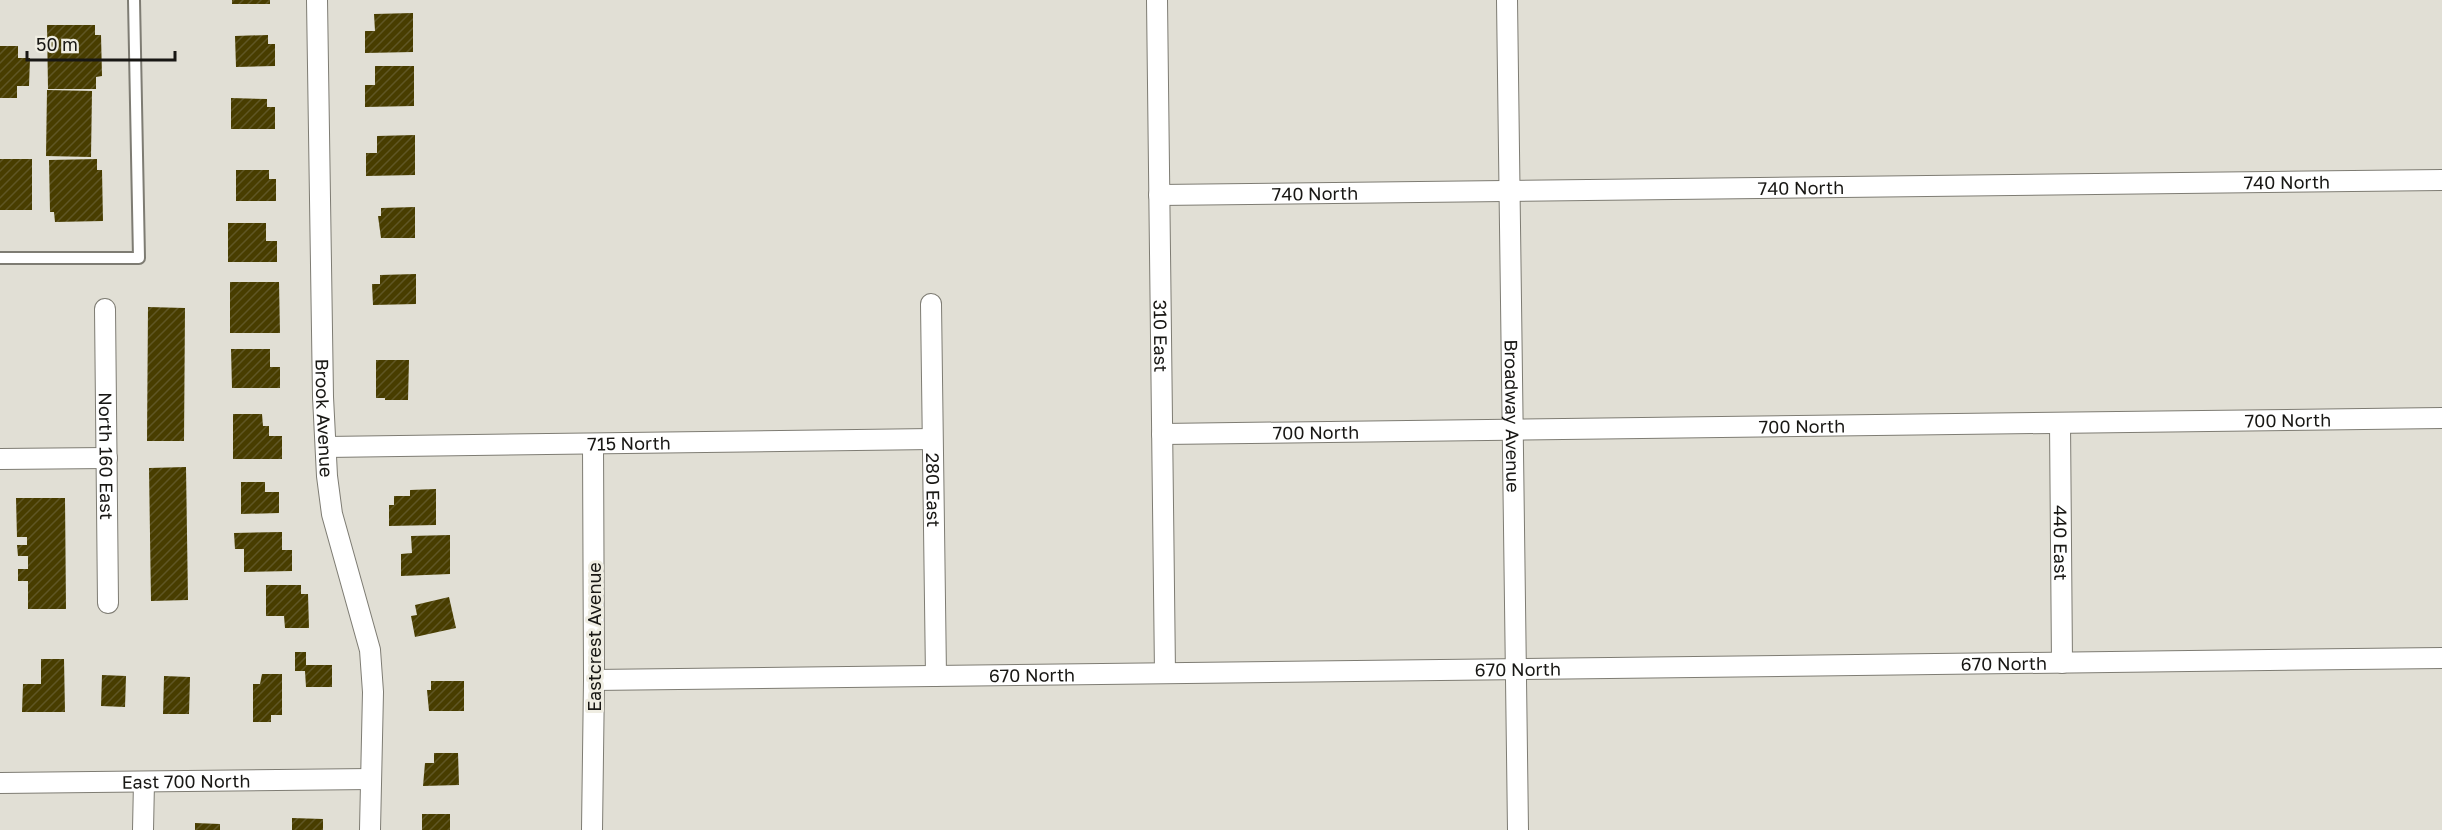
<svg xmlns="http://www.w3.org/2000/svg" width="2442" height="830" viewBox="0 0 2442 830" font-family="'Golos Text',sans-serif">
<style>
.building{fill:url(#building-hatch)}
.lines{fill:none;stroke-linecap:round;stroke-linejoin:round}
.service-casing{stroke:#7e7c73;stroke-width:14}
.minor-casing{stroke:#7e7c73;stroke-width:22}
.service{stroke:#fff;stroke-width:10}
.minor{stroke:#fff;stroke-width:20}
.labels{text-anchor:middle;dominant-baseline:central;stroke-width:6;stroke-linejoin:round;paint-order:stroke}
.street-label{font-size:18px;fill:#181714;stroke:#efede2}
</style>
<defs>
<pattern id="building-hatch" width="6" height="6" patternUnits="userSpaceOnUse" patternTransform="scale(1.5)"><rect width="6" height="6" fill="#483d00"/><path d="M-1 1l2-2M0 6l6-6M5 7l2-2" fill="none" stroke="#5f5625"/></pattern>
</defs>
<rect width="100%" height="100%" fill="#e1dfd5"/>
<g class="building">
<rect x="232" y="0" width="38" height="4"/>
<path d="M413 13V52L365 53V31H375L374 14Z"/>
<path d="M47 25H95V35H101L102 76 96 77V89H48Z"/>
<path d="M268 35V44H275V66L236 67 235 36Z"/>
<path d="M0 46H18V58H30L29 86H17V98H0Z"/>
<path d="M375 66H414V106L365 107V85H375Z"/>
<path d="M47 90 92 91 91 157 46 156Z"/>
<path d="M231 98 267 99V107H275V129H231Z"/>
<path d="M415 135V175L366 176V153H377V136Z"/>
<rect x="0" y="159" width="32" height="51"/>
<path d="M97 159V170H102L103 221 55 222 54 212H50L49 160Z"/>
<path d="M236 170H269V179H276V201H236Z"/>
<path d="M415 207V238H381L378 216H381V208Z"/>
<path d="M228 223H266V241H277V262H228Z"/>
<path d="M416 274V304L373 305 372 284H380V275Z"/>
<path d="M230 282H279L280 333H230Z"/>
<path d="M148 307 185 308 184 441H147Z"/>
<path d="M231 349H270V367H280V388H232Z"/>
<path d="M376 360H409L408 400H385V398H376Z"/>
<path d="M233 414H262L263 426H269V436H282V459H233Z"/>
<path d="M186 467 188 600 151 601 149 468Z"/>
<path d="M241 482H265V492H279V513L241 514Z"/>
<path d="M436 489V525L389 526V505H394V496H410V490Z"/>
<path d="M16 498H65L66 609H28V581H18V569H28V556H18L17 545H27V537H17Z"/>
<path d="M282 532V550H292V571L244 572V549H235L234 533Z"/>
<path d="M450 535V574L401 576V554L412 553 411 536Z"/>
<path d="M266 585H301V594H308L309 628H285L284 616H266Z"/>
<path d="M449 597 456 628 415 637 411 616 417 615 415 605Z"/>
<path d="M295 652H306V665H332V687H306L305 671H295Z"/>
<path d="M41 659H64L65 712H22L23 684H41Z"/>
<path d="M262 674H282V715H271V722H253V684H260Z"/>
<path d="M102 675 126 676 125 707 101 706Z"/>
<path d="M164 676 190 677 189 714H163Z"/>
<path d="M431 681H464V711H429L427 690H431Z"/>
<path d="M434 753H458L459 785 423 786 425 763H434Z"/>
<rect x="422" y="814" width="28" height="16"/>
<path d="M292 818 323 819V830H292Z"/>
<path d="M195 823 220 824V830H195Z"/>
</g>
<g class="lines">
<defs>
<path id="service" d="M0 258H139L134 0"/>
<g id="minor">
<path id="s1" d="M317 0 323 397 327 476 332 514 370 650 373 692 370 830"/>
<path id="s2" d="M1157 0 1165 673"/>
<path id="s3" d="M1507 0 1518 830"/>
<path id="s4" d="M1159 195 2442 180"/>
<path id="s5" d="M931 304 936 676"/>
<path id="s6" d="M105 309 108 603"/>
<path id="s7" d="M2060 423 2062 663"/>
<path id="s8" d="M1162 434 2442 418"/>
<path id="s9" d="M326 447 932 439"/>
<path d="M0 459 107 458"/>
<path id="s10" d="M594 680 2442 658"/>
<path id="s11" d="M0 783 371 779"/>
<path d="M143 830 144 782"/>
<path d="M592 830 594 680 593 444"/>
</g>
</defs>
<use href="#service" class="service-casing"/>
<use href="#minor" class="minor-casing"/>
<use href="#service" class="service"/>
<use href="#minor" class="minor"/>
</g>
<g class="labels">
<g class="street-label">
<text stroke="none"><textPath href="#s4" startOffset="1128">740 North</textPath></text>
<text stroke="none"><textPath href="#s4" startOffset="642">740 North</textPath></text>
<text stroke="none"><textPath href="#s4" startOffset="156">740 North</textPath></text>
<text stroke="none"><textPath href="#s2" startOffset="336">310 East</textPath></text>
<text stroke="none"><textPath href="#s3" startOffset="416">Broadway Avenue</textPath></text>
<text stroke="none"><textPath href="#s1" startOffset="418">Brook Avenue</textPath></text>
<text stroke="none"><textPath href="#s8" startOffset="1126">700 North</textPath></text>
<text stroke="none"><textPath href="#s8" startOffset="640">700 North</textPath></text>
<text stroke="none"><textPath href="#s8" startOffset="154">700 North</textPath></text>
<text stroke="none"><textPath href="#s9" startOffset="303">715 North</textPath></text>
<text stroke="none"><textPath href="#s6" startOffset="147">North 160 East</textPath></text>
<text stroke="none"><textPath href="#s5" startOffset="186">280 East</textPath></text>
<text stroke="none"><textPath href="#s7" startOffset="120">440 East</textPath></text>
<text transform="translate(594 637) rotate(-90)">Eastcrest Avenue</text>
<text stroke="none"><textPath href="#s10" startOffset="1410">670 North</textPath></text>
<text stroke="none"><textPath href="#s10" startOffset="924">670 North</textPath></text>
<text stroke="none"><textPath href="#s10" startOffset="438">670 North</textPath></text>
<text stroke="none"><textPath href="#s11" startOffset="186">East 700 North</textPath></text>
</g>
</g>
<path d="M27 51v9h148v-9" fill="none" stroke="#181714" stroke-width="3"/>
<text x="36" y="51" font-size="18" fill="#181714" stroke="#efede2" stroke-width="4.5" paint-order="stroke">50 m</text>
</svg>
